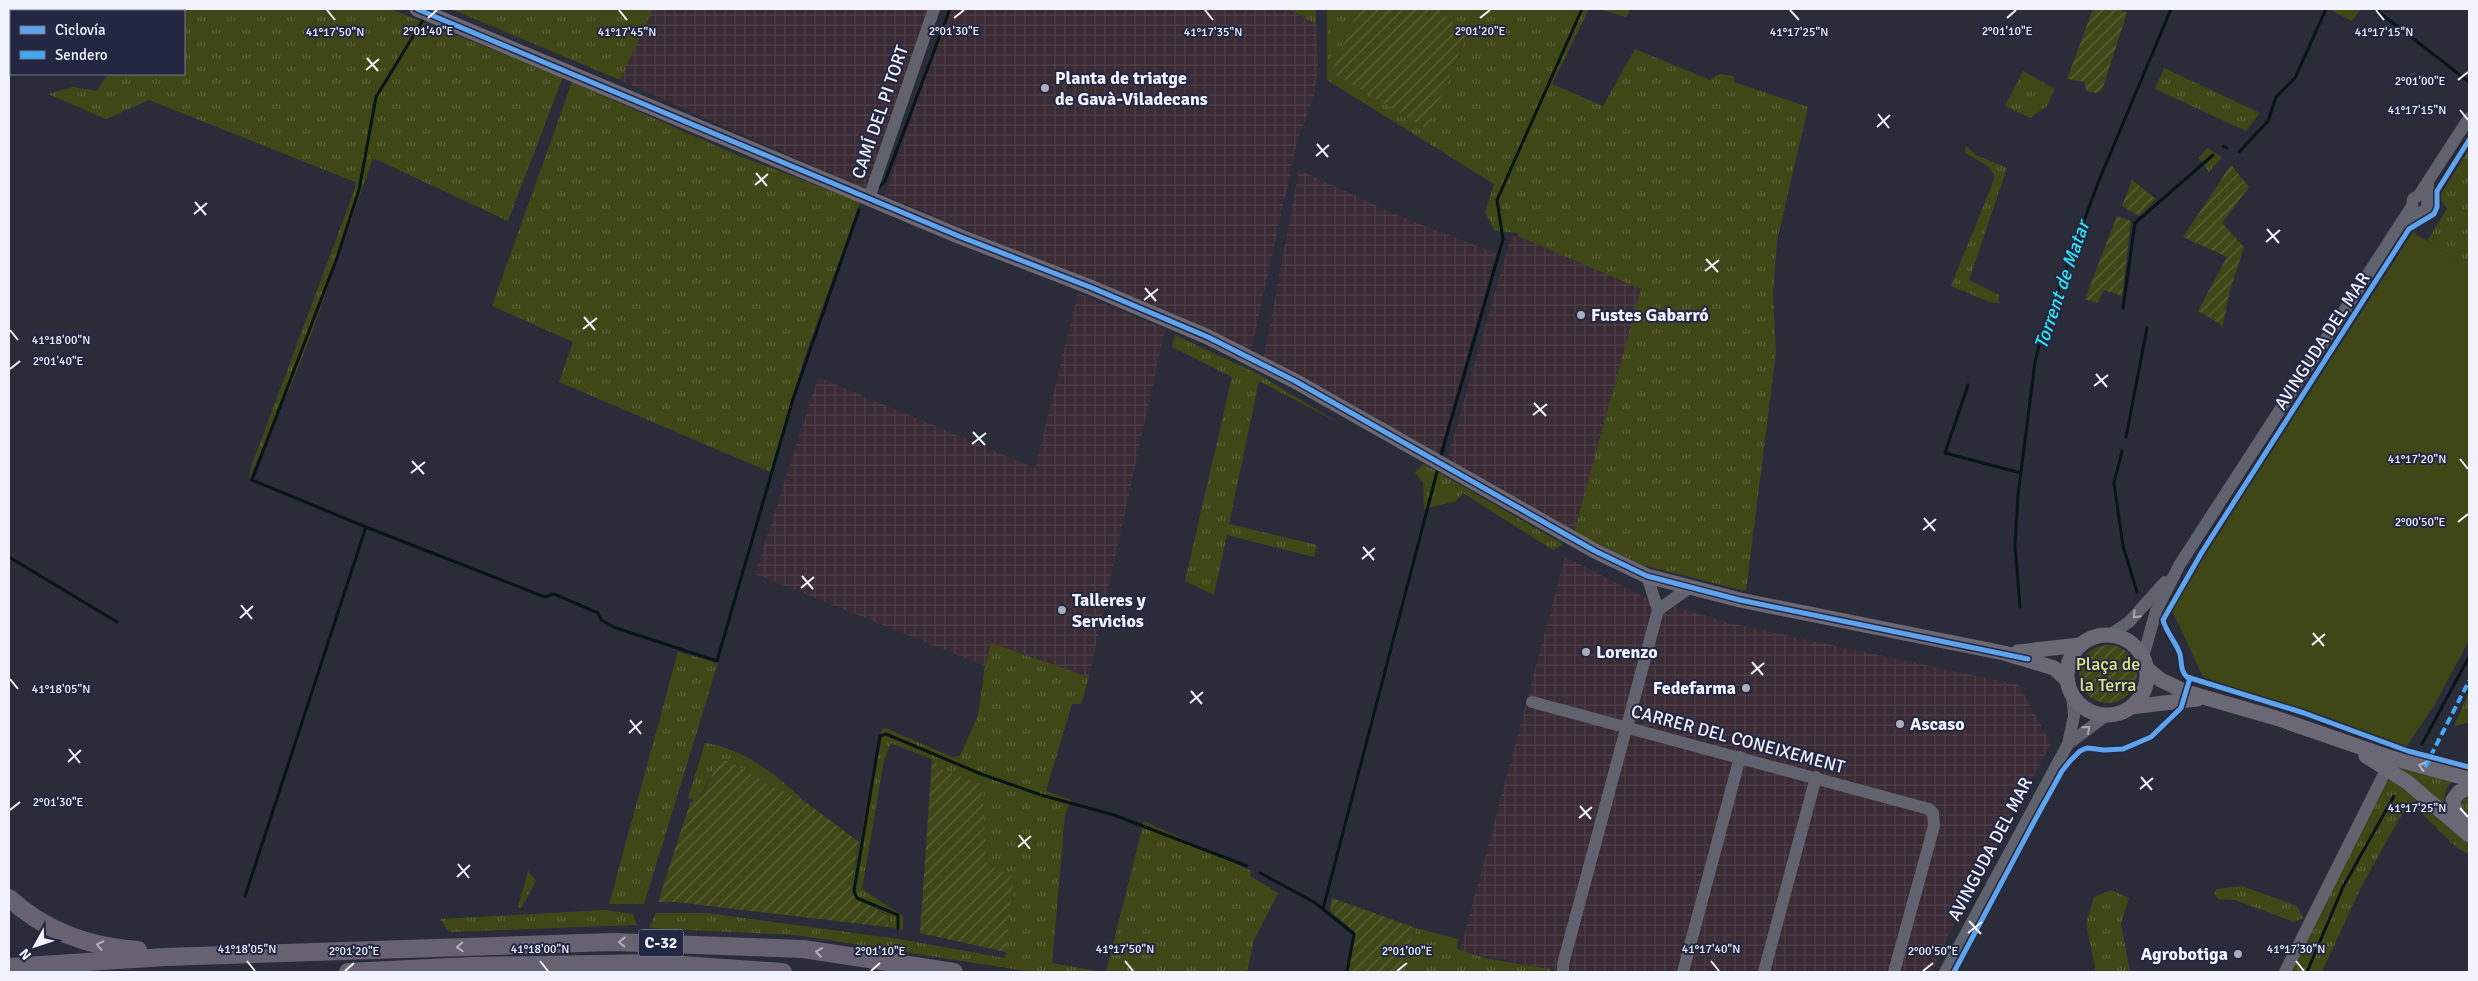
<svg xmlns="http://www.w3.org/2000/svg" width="2478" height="981" viewBox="0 0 2478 981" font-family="Signika,sans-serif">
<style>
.industrial{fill:url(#industrial-grid)}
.grass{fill:url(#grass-tufts)}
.park{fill:#404717}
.garden{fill:url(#garden-furrows)}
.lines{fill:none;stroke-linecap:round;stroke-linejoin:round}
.stream{stroke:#081517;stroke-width:3}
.minor{stroke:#60626d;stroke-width:12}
.major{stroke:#6b6876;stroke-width:15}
.highway{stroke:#676271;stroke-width:18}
.quiet{stroke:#3fa9f5;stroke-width:4;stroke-dasharray:8 4;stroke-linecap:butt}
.cycleway-casing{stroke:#232741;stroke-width:8}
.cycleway{stroke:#60a3ed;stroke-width:5}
.oneway{stroke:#a8aab5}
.oneway2{stroke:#b4b4c0}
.oneway3{stroke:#b2b1be}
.ticks{fill:none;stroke:#f0f2fd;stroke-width:2}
.poi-dot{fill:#abadb9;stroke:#232741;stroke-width:2}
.labels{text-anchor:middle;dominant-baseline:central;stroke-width:4;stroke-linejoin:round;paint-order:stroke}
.shield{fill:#232741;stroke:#b2b5c5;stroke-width:1}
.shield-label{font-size:16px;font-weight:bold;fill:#f0f2fd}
.poi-label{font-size:18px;font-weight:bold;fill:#f0f2fd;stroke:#232741;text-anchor:start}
.street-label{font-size:18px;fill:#f0f2fd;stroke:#232741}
.park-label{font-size:18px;fill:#dbeb7f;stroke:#232741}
.water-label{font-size:19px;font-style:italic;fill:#30e4ef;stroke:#232741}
.ticks-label{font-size:12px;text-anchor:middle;fill:#f0f2fd;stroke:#232741;stroke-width:4;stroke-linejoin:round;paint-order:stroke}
</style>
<defs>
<pattern id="industrial-grid" width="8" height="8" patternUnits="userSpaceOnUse" patternTransform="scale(1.25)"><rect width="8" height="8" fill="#3a2b35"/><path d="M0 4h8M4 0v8" fill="none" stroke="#4d4049"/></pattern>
<pattern id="grass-tufts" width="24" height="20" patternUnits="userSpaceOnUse" patternTransform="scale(1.25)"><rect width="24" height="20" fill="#404717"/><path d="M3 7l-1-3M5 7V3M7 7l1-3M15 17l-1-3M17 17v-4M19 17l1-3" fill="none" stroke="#5c623a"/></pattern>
<pattern id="garden-furrows" width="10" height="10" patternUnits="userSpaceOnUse" patternTransform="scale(1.25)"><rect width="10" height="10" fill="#404717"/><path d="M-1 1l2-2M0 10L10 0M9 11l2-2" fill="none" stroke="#5c623a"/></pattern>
</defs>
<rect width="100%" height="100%" fill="#2a2c3a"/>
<g class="industrial">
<path d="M653 9H931L866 190 620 80Z"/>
<path d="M949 9H1289L1316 24 1318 69 1314 95 1297 142 1251 351 885 195Z"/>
<path d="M1299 170 1399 216 1496 253 1439 454 1264 357Z"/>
<path d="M1511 236H1518L1641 289 1574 532 1447 460Z"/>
<path d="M1078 293 1165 329 1089 677 992 643 985 666 755 574 818 377 1035 468Z"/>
<path d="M1565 557 1642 596 1729 623 2019 685 2051 744 1953 926 1932 972H1546L1543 968 1460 951Z"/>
</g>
<g class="grass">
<path d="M137 9H390L563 77 508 221 373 158 310 338 292 383 249 479 251 467 356 186 355 182 149 100 106 119 48 94 73 87 97 91 108 74H184V11H136Z"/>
<path d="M451 9H653L620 80Z"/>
<path d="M1289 9H1316V24Z"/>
<path d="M1327 9H1359L1332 72 1427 128 1466 37 1439 9H1589L1552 84 1603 106 1635 49 1710 80 1719 74 1734 76V82L1808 107 1777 241 1773 294 1776 352 1746 591 1642 565 1574 532 1641 289 1518 236V233L1495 231 1485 212 1494 184 1327 80Z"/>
<path d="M1599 9H1626L1630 10 1626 17Z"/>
<path d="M2328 9H2361L2352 21Z"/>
<path d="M2164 68 2260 113 2246 131 2155 89Z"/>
<path d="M2023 71 2055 89 2047 106 2030 118 2005 106Z"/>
<path d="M572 82 737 155 860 202 804 359 770 472 559 382 573 342 492 306Z"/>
<path d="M1966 146 1976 155 2007 168 1969 280 1999 295V303L1989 302 1951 286 1995 177 1989 167 1964 152Z"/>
<path d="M2207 148 2222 157 2209 172 2199 158Z"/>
<path d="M2469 149V268L2427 241 2447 209 2439 197Z"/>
<path d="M1175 335 1256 373 1341 424 1259 381 1229 524 1317 545 1314 557 1227 535 1214 595 1185 581 1232 377 1172 347Z"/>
<path d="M1424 464 1563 544 1553 550 1463 493 1456 501 1424 509 1423 483 1415 472Z"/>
<path d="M991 643 1089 677 1081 704H1072L1046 791 1071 800 1065 815 1052 963 1103 972H1032L796 935 649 928 656 913H707L899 939 1005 958 1014 877 987 865 982 784 941 769 931 759 891 743 884 760 862 889 903 916V930L888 927 890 916 850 894 881 731 885 728 952 757 960 756 978 715 985 666Z"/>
<path d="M678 652 718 663 644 904H609Z"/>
<path d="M2469 692V723L2454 726Z"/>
<path d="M705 743C745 749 775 774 804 801L766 783 730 761 719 760 703 792 694 800 688 798Z"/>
<path d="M2394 766 2452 782 2446 789 2443 807Z"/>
<path d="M2392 780 2469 845V854L2457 848 2415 807 2402 814 2362 885 2322 972H2292L2385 782Z"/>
<path d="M2469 795V823L2460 806 2463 800Z"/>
<path d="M1144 821 1251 871 1250 876 1278 893 1254 940 1247 972H1106Z"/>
<path d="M528 871 536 881 521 908 518 907Z"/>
<path d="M2242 886 2297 906 2303 918 2294 922 2235 900 2218 899 2214 893 2216 889Z"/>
<path d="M2111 890 2129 898 2121 924 2130 972H2096L2086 923 2094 897Z"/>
<path d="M606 910 633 914 637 925 449 932 440 919Z"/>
<path d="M1416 928 1458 939 1457 949 1489 959 1550 969 1551 972H1397Z"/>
</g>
<path class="park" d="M2413 232 2469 268V640L2434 706 2406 747 2203 677 2171 608Z"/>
<g class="garden">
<path d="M1359 9H1439L1466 37 1427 129 1331 72Z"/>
<path d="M2093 9H2119L2127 13 2102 90 2096 93 2086 91 2085 82 2067 79Z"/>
<path d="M2231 165 2249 187 2222 223 2244 247 2230 290 2222 328 2220 324 2198 311 2227 257 2183 237Z"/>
<path d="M2132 180 2156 199 2139 216 2122 206Z"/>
<path d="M2117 216 2131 221 2122 296 2104 290 2097 303 2085 299Z"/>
<circle cx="2108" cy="674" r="29"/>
<path d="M932 759 941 769 982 784 987 864 1014 877 1006 952 920 933Z"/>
<path d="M719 760 730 761 766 783 804 801 859 842 850 894 890 917 888 927 676 902H658L690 803 704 792Z"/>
<path d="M1332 898 1416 928 1397 972H1346L1356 933 1330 911Z"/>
</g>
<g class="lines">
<g class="stream">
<path d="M2375 9 2469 82"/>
<path d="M2223 146 2227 148"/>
<path d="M2239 152 2268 121 2276 97 2295 78 2326 9"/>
<path d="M879 187 885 181 950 9"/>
<path d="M2123 308 2135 223 2213 155"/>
<path d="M1968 385 1945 453 2021 473"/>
<path d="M2126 437 2147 328"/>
<path d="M2122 451 2114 483 2123 546 2137 592"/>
<path d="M1441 455 1503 239 1497 200 1582 9"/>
<path d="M366 527 252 480 337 258 359 190 376 97 423 20"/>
<path d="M9 557 117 622"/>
<path d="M2020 607 2015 546 2018 495 2035 362 2041 337 2098 183 2171 9"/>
<path d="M2422 744 2469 657"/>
<path d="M1260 873 1314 902 1354 934 1347 972"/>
<path d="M245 896 366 527 545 597 554 594 598 613 601 620 616 628 717 661 793 399 859 210"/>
<path d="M1323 909 1437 472"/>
<path d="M898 928V915L857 898 854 891 880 736 886 734 981 774 1041 795 1114 815 1247 866"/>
<path d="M2307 972 2343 887 2394 796"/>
</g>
<g class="minor">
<path d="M869 198 934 9"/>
<path d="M2405 221 2427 209 2428 183"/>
<path d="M1658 610 1689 588"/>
<path d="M2110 635 2129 622 2165 582"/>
<path d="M2143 657 2156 611 2180 564 2412 206 2413 199 2419 195 2469 118"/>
<path d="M1532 702 1929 809 1933 813 1934 826 1894 972"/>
<path d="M2068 744 2107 715"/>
<path d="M1563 972V964L1658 610 1647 576"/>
<path d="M1683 972 1740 757"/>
<path d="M1764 972 1816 777"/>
<path d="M1945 972 2068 744 2074 716 2072 694"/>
<path d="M2285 972 2387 768"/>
</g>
<g class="major">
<path d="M417 9 961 237 1090 287 1208 337 1295 381 1595 551 1647 576 1740 600 2004 653 2054 668 2067 680"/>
<circle cx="2107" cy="675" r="40"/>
<path d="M2018 652 2080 645"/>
<path d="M2147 669 2161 680 2186 692 2276 718 2392 758 2469 779"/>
<path d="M2131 707 2197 699"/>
<path d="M2366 756 2407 782 2469 835"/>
<path d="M2465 826 2455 813 2453 800 2459 792 2469 788"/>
</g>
<g class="highway">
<path d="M9 898C45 931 89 947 138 950"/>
<path d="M9 967 165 957 613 942 803 949 954 972"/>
<path d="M348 972 471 966 655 963 783 972"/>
</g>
<path class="quiet" d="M2425 767 2469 681"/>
<defs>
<g id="cycleway">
<path d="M417 9 961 237 1090 287 1208 337 1295 381 1595 551 1647 576 1740 600 2028 659"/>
<path d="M2469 140 2437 191V207L2434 214 2409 229 2202 552 2163 620C2166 632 2176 642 2180 654 2182 662 2180 671 2187 677L2304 713 2408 751 2469 767"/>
<path d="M1954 972 2036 818 2062 771 2070 761 2080 751 2087 748 2104 750 2123 749 2151 737 2181 708 2190 678"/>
</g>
</defs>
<use href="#cycleway" class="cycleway-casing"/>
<use href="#cycleway" class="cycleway"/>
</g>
<defs><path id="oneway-chevron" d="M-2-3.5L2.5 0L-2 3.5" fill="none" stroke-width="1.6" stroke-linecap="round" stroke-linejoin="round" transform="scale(1.25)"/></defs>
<g class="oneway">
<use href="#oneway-chevron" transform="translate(2136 615) rotate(134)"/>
<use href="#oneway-chevron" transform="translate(2087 729) rotate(-41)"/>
</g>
<use class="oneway2" href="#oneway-chevron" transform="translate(2422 766) rotate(-166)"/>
<g class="oneway3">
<use href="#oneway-chevron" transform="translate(622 942) rotate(-179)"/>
<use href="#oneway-chevron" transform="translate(100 945) rotate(-167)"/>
<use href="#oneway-chevron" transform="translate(460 947) rotate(177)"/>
<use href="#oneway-chevron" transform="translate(819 952) rotate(-172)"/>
</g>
<path class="ticks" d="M327 10 335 20M619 10 627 20M1205 10 1213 20M1790 10 1799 20M2376 10 2384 20M428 18 437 10M954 18 964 10M1480 18 1490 10M2007 18 2016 10M367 58 378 71M366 70 379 59M2458 80 2468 72M2460 110 2468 120M1878 114 1889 128M1877 127 1890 115M1317 144 1328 157M1316 156 1329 145M756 173 767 186M755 185 768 174M195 202 206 215M194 214 207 203M2267 229 2279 243M2266 242 2280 230M1706 259 1718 272M1705 271 1719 260M1145 288 1156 301M1144 300 1158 289M584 317 595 330M583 329 597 318M10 330 18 340M10 369 20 361M2096 374 2107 387M2094 386 2108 375M1534 403 1546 416M1533 415 1547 404M973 432 985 445M972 444 986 433M2460 459 2468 469M412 461 424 474M411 473 425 462M1924 518 1935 531M2458 522 2468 514M1923 530 1936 519M1363 547 1374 560M1362 559 1375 548M802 576 813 589M801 588 814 577M241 605 252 619M240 618 253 606M2313 633 2324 646M2312 645 2325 634M1752 662 1763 675M1751 674 1764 663M10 679 18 689M1191 691 1202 704M1190 703 1203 692M630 720 641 734M629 733 642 721M69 749 80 763M68 762 81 750M2141 777 2152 790M2140 789 2153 778M1580 806 1591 819M2460 808 2468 817M10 810 20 802M1579 818 1592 807M1019 835 1030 849M1018 847 1031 836M458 864 469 878M457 877 470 865M1969 921 1981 934M1968 933 1982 922M247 961 255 971M540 961 548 971M1125 961 1133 971M1711 961 1719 971M2296 961 2304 971M345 971 354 963M871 971 880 963M1397 971 1407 963M1923 971 1933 963"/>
<g class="poi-dot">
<circle cx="1045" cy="88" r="5"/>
<circle cx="1581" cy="315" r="5"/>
<circle cx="1062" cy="610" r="5"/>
<circle cx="1586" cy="652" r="5"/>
<circle cx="1746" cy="688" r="5"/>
<circle cx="1900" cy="724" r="5"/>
<circle cx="2238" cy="954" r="5"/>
</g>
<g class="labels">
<rect class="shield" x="638.5" y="929.5" width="45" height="27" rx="4"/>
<g class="shield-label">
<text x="661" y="943">C-32</text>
</g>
<g class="poi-label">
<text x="1055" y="78">Planta de triatge<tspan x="1055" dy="21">de Gavà-Viladecans</tspan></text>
<text x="1591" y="315">Fustes Gabarró</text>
<text x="1072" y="600">Talleres y<tspan x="1072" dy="21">Servicios</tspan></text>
<text x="1596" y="652">Lorenzo</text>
<text x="1736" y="688" text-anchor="end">Fedefarma</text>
<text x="1910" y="724">Ascaso</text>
<text x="2228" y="954" text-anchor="end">Agrobotiga</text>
</g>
<g class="street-label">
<text transform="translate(880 112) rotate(-71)">CAMÍ DEL PI TORT</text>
<text transform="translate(2322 341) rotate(-57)">AVINGUDA DEL MAR</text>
<text transform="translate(1738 739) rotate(15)">CARRER DEL CONEIXEMENT</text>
<text transform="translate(1990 849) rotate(-62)">AVINGUDA DEL MAR</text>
</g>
<g class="park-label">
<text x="2108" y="664">Plaça de<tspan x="2108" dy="21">la Terra</tspan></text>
</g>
<g class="water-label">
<text transform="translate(2062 285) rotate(-71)">Torrent de Matar</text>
</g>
</g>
<g class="ticks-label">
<text x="1480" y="35">2°01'20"E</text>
<text x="2007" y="35">2°01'10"E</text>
<text x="428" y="35">2°01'40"E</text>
<text x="954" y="35">2°01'30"E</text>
<text x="627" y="36">41°17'45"N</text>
<text x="335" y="36">41°17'50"N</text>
<text x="1213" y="36">41°17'35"N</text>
<text x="1799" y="36">41°17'25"N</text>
<text x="2384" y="36">41°17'15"N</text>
<text x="2420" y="85">2°01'00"E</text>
<text x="2417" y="114">41°17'15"N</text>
<text x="61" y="344">41°18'00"N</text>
<text x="58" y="365">2°01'40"E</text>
<text x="2417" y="463">41°17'20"N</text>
<text x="2420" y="526">2°00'50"E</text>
<text x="61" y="693">41°18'05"N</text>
<text x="58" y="806">2°01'30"E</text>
<text x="2417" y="812">41°17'25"N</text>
<text x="247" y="953">41°18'05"N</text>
<text x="540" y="953">41°18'00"N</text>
<text x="1125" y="953">41°17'50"N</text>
<text x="1711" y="953">41°17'40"N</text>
<text x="2296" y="953">41°17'30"N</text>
<text x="354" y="955">2°01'20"E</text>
<text x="880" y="955">2°01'10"E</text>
<text x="1407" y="955">2°01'00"E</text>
<text x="1933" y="955">2°00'50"E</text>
</g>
<rect width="2478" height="981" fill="none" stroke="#f0f2fd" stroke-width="20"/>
<rect x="10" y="10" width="175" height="65" fill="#232741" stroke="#75788c"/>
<rect x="20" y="26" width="25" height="8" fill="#60a3ed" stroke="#75788c"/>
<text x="55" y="35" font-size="15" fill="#f0f2fd">Ciclovía</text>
<rect x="20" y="51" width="25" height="8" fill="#3fa9f5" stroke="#75788c"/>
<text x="55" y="60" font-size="15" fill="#f0f2fd">Sendero</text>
<g transform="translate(35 946) rotate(230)" stroke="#232741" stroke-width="4" paint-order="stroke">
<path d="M0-4L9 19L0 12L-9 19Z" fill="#f0f2fd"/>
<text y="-8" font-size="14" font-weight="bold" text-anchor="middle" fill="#f0f2fd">N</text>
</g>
</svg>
